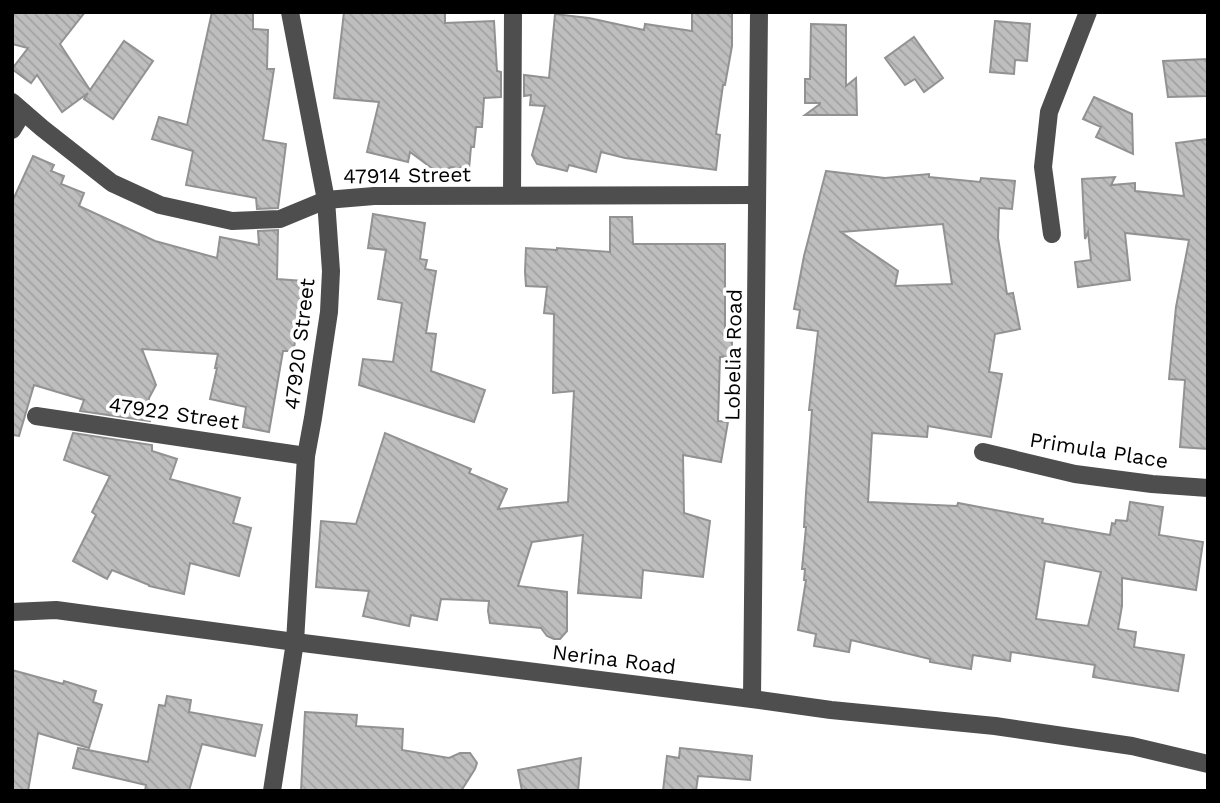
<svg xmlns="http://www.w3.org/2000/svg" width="1220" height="803" viewBox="0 0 1220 803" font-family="'Work Sans',sans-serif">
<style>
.building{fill:url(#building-back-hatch);stroke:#929292;stroke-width:2;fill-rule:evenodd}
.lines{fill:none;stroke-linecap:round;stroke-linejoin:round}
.minor{stroke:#4e4e4e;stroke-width:18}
.labels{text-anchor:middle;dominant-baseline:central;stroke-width:7;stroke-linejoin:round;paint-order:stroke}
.street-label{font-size:21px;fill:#000;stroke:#fff}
</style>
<defs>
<pattern id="building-back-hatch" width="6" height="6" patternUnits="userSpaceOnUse" patternTransform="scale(1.75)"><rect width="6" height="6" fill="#bebebe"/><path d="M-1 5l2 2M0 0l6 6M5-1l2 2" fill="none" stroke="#a2a2a2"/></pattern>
</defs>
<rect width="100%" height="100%" fill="#fff"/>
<g class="building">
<path d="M12 12H85L60 44 90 90 124 41 153 61 113 119 84 99 88 93 62 112 37 75 31 83 12 69 28 48 12 44Z"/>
<path d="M212 12H253V29L268 30 267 69H274L263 140 286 144 278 208 257 209 256 198 186 185 193 151 152 139 159 117 187 125Z"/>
<path d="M344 12H445V23L494 21 497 71 501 72V97L484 98 482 127H476L474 147H471L469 169 451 167 443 171 437 172 410 152 408 162 367 152 379 102 334 98Z"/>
<path d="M692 12H732V46L725 85H723L716 134 720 135 716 170 625 158 601 152 596 172 569 165 567 171 537 164 532 155 545 106 530 105 531 95 524 96V75L549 78 555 14 589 18 644 30 645 24 692 31Z"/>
<path d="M995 21 1030 24 1027 61 1015 60 1014 74 990 72Z"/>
<path d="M811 24 846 25V86L856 78 857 115H805L820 104V103H805V79H810Z"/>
<path d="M914 37 943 78 924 92 915 79 905 85 885 58Z"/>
<path d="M1208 59V96L1168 97 1163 61Z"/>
<path d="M1094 97 1132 114 1133 154 1096 137 1101 127 1083 119Z"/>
<path d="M1208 139V449L1180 447 1185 380 1169 379 1176 307 1189 240 1125 233 1130 280 1078 287 1075 262 1091 260 1088 232 1085 239 1082 179 1115 177 1111 185 1135 183V191L1184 196 1176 143Z"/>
<path d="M33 156 54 165 51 171 64 176 61 184 84 193 79 206 155 241 217 258 220 237 259 245 258 231 278 230 277 279 303 281 302 316H297L294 351H283L269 432 243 427 246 407 210 399 217 368H215L218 354 142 349 156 385 149 398 150 421 80 411 84 400 34 385 19 436 12 435V202Z"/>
<path d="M826 171 885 178 929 174V177L980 182 981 178 1015 181 1012 209 999 208 998 238 1007 294 1013 293 1020 329 995 334 989 372 1002 374 991 437 928 426 927 437 872 433 868 502 957 506 958 503 1043 519 1042 523 1110 535 1112 523 1115 524 1116 520 1127 521 1130 502 1163 507 1159 535 1203 542 1196 590 1122 578V606L1118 629 1136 632 1134 647 1184 655 1178 691 1093 677 1095 665 1011 652 1010 661 973 655 971 669 930 662V659L851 640 849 652 814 646 816 634 798 630 806 580H804L805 569H802L806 527H804L806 493 812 410H809L818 331 797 328 800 310 794 309 804 256ZM943 224 952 284 895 286 898 271 841 232ZM1045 561 1101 572 1088 626 1036 619Z"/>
<path d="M373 214 425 223 420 259 427 260 425 269 436 271 426 333 436 334 431 371 485 390 474 422 359 385 363 359 393 362 402 303 378 299 386 250 368 248Z"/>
<path d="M610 217H632L633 244H725V334H732V356L720 357 718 421 728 422 721 462 683 455 684 513 710 521 703 577 643 570 641 598 578 593 583 535 532 542 518 586 567 592V631L560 639H554L547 636 541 628 490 623 488 611 489 601 441 599 437 620 411 615 409 626 363 616 369 591 316 587 321 521 356 524 385 433 471 469 469 473 507 489 498 509 568 502 574 391 553 393 554 314 544 313 547 287 526 286 525 272 526 248 557 250V248L610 252Z"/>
<path d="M73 433 152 445V451L177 459 170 479 240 498 233 523 251 528 239 576 190 563 184 594 149 586V585L112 570 107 579 73 561 96 515 92 512 110 476 64 460Z"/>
<path d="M12 670 63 684 64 681 96 691 93 702 102 705 89 748 38 733 28 791H12Z"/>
<path d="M167 696 191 700 189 712 262 725 255 756 202 744 189 791H145L146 785 73 768 78 748 148 762 159 705 165 706Z"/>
<path d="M305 712 357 715 356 726 403 729 402 750 449 758 460 753H470L477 763 475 769 461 791H301Z"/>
<path d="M680 748 752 756 750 780 698 776 696 791H663L667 756 679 758Z"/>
<path d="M581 758 578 791H522L518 770Z"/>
</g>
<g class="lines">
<g class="minor">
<path d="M12 102 42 128 112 183 160 205 232 221 280 219 326 200 374 196 757 195"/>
<path d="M12 130 23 112"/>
<path d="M512 195 513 12"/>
<path d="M1052 234 1043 167 1049 112 1088 12"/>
<path d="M36 416 306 456"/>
<path d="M983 452 1075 474 1152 484 1208 488"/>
<path d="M12 612 56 610 295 642 752 699 831 710 995 726 1132 746 1208 764"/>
<path d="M752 699 759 12"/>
<path d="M272 791 295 642 306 456 313 418 329 312 331 271 326 200 290 12"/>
</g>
</g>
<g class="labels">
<g class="street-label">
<text transform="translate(407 175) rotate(-1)">47914 Street</text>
<text transform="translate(299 344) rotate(-83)">47920 Street</text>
<text transform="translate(733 355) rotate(-89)">Lobelia Road</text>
<text transform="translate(174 413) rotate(8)">47922 Street</text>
<text transform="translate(1099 450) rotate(9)">Primula Place</text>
<text transform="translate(614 659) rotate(7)">Nerina Road</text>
</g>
</g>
<rect width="1220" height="803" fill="none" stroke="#000000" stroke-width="28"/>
</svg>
